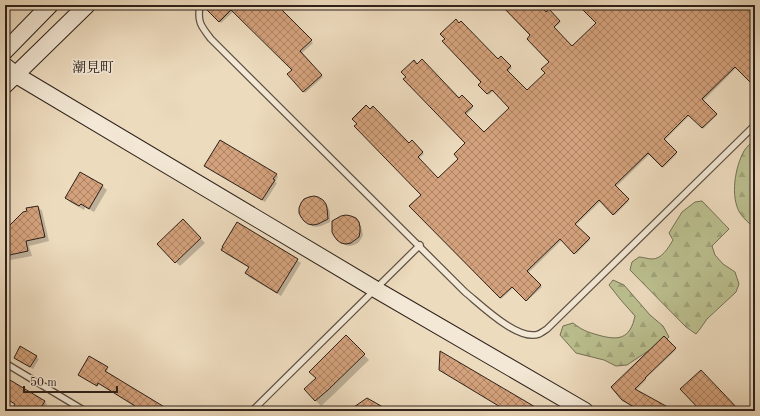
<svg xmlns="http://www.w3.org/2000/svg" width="760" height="416" viewBox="0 0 760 416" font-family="'Old Standard TT','Noto Serif JP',serif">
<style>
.forest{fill:url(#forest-firs);stroke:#747054}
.shadow{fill:#0003}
.building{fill:url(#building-cross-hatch);stroke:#2d211a}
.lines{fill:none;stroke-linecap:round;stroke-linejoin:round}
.lane-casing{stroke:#5d5043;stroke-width:8}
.secondary-casing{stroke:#2d211a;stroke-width:18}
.lane{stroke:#f3e8d5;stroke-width:5.5}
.secondary{stroke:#f3e8d5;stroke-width:16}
.labels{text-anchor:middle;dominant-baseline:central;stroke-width:3.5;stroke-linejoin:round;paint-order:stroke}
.quarter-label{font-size:14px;fill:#2d211a;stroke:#f3e8d5}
</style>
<defs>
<pattern id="forest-firs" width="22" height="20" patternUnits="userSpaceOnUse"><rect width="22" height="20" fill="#bbbf8f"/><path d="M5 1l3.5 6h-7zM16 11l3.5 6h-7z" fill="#a1a47b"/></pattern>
<pattern id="building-cross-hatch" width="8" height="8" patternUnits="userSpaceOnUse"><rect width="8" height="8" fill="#d3a17b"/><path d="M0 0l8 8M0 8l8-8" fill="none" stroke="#ac8364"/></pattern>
</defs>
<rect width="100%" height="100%" fill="#eddbbe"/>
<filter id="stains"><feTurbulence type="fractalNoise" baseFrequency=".005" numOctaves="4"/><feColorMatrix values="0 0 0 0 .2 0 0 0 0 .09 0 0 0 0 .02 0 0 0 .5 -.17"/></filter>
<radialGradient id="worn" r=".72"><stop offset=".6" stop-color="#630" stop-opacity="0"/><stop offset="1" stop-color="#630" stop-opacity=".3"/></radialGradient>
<g class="forest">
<path d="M755 140V229C750 224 744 219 740 213 730 197 735 167 744 151 747 146 751 143 755 140Z"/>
<path d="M702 201 729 229 712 246 715 255 723 264 735 272 739 284 736 292 707 319 700 329 696 334 686 327 630 270 632 262 639 257C643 257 648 259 652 259 662 259 668 248 673 240L669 233 682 212 695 202Z"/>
<path d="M613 280 624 285 650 315 663 326 669 337 666 340 654 347 627 365 616 366 604 360 576 353 560 335 563 326 573 323C582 330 587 332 598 335 619 341 630 339 635 316L620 299 609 285Z"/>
</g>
<g class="shadow">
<path d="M211 5H275L313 43 301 54 323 77 305 93 289 74 293 70 234 11 221 23 207 9Z"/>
<path d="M502 5H538L546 13 549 11 561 22 554 28 572 47 597 23 581 6 577 9 573 5H751L755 9V79L751 82 737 67 703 101 717 115 703 129 690 115 664 141 677 154 663 168 650 154 616 187 629 201 615 215 601 201 576 225 590 240 576 254 562 240 528 273 542 287 527 301 514 287 501 299 411 206 422 195 409 144 412 142 424 154 418 159 438 179 459 159 467 143 417 65 459 99 462 96 473 108 466 115 484 133 510 108 493 91 489 95 480 85 498 60 502 59 512 68 508 72 527 92 546 73 550 62 532 35Z"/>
<path d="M207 168 276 174 278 177 275 182 277 183 265 202Z"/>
<path d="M102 186 107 190 94 212 85 207 84 210 70 202 66 198Z"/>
<path d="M325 204 328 207 330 212V222L321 226 316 227 312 226 308 224Z"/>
<path d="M38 207 42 211 49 241 29 246 32 256 5 261V231Z"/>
<path d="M183 220 205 243 180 266 158 244Z"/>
<path d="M358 222 361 226 363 235 361 239 358 243 354 245 349 246 345 245 341 243Z"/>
<path d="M222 250 297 260 301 263 281 296 249 277 246 273 249 268 226 254Z"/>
<path d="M346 337 369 360 333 395 321 406 305 390 317 378Z"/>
<path d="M664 338 676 350 645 379 646 380 636 390 673 411H640L641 410 626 402Z"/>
<path d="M36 357 39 359 33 369 17 360 15 358Z"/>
<path d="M107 368 108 369 106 372 169 411H133L136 406 99 384 98 386 81 376Z"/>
<path d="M5 378 44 401 47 404 43 411H16V405L5 398Z"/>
</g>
<g class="building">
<path d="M204 5H277L312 40 300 51 322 75 303 92 287 74 292 70 231 10 219 22 204 7Z"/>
<path d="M501 5H540L546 12 549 9 560 21 554 27 572 46 596 23 578 5H755V77L750 82 735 67 702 99 717 114 702 128 688 115 664 139 677 152 662 167 648 153 615 185 629 199 613 215 599 200 575 224 590 238 574 254 560 239 527 271 541 285 526 301 512 287 500 298 409 206 421 195 354 126 357 124 352 119 366 105 370 109 373 106 409 143 412 140 423 152 418 157 438 178 458 159 454 154 465 143 403 79 406 77 401 72 414 60 417 64 422 59 459 98 462 95 473 106 465 113 484 132 509 108 492 90 487 94 478 85 481 82 442 41 445 39 440 34 456 19 459 23 461 21 498 59 501 56 511 66 507 70 527 90 545 73 541 69 549 62 527 39 530 35Z"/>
<path d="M220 140 277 174 273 179 275 180 262 200 204 166Z"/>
<path d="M80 172 103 185 89 209 81 204 79 206 65 198Z"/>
<path d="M314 196 318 197 323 200 326 204 327 208 328 219 318 224 313 225 308 224 304 221 301 217 299 213V208L301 203 304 199 309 197Z"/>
<path d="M38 206 45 237 26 241 28 251 5 256V230L23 212 27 211 26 208Z"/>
<path d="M346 215 351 216 356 218 359 222 360 227V232L359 237 351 243 346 244 341 243 337 240 334 236 332 232V221L341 216Z"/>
<path d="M183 219 201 238 175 263 157 244Z"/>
<path d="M237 222 298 259 277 293 245 273 249 267 221 250 223 247H222Z"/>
<path d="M346 335 365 354 328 390 315 401 304 389 316 378 309 372Z"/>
<path d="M664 336 676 348 645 378H646L635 389 675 411H641L622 400 611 387Z"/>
<path d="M20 346 37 356 30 367 14 358Z"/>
<path d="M440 351 542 411H507L439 370Z"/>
<path d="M89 356 108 367 105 371 171 411H132L135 406 98 383 97 386 78 375Z"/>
<path d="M701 370 740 411H701L680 389Z"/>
<path d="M5 377 45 401 39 411H11L15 404 5 398Z"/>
<path d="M367 398 390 411H348Z"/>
</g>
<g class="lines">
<defs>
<g id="lane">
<path d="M200 5C197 22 201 26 211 39L465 292C480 304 518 342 539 334 541 333 544 331 547 329L755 125"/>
<path d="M5 363 85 411"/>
<path d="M252 411 420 245"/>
</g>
<g id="secondary">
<path d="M5 51 50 5"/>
<path d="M5 66 16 75 375 289 585 411"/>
<path d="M5 85 87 5"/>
</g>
</defs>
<use href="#lane" class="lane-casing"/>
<use href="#secondary" class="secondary-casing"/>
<use href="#lane" class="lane"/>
<use href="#secondary" class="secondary"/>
</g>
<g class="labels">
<g class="quarter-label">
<text x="93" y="68">潮見町</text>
</g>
</g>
<rect width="760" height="416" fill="none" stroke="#eddbbe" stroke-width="20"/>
<rect x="6" y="6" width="748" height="404" fill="none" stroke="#2d211a" stroke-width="2"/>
<rect x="10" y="10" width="740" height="396" fill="none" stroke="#2d211a"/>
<path d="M24 386v6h93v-6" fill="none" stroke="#2d211a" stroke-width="2"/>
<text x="30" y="386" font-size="12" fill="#2d211a" stroke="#f3e8d5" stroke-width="3" paint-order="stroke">50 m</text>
<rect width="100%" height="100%" filter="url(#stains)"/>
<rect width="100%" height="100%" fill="url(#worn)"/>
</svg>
